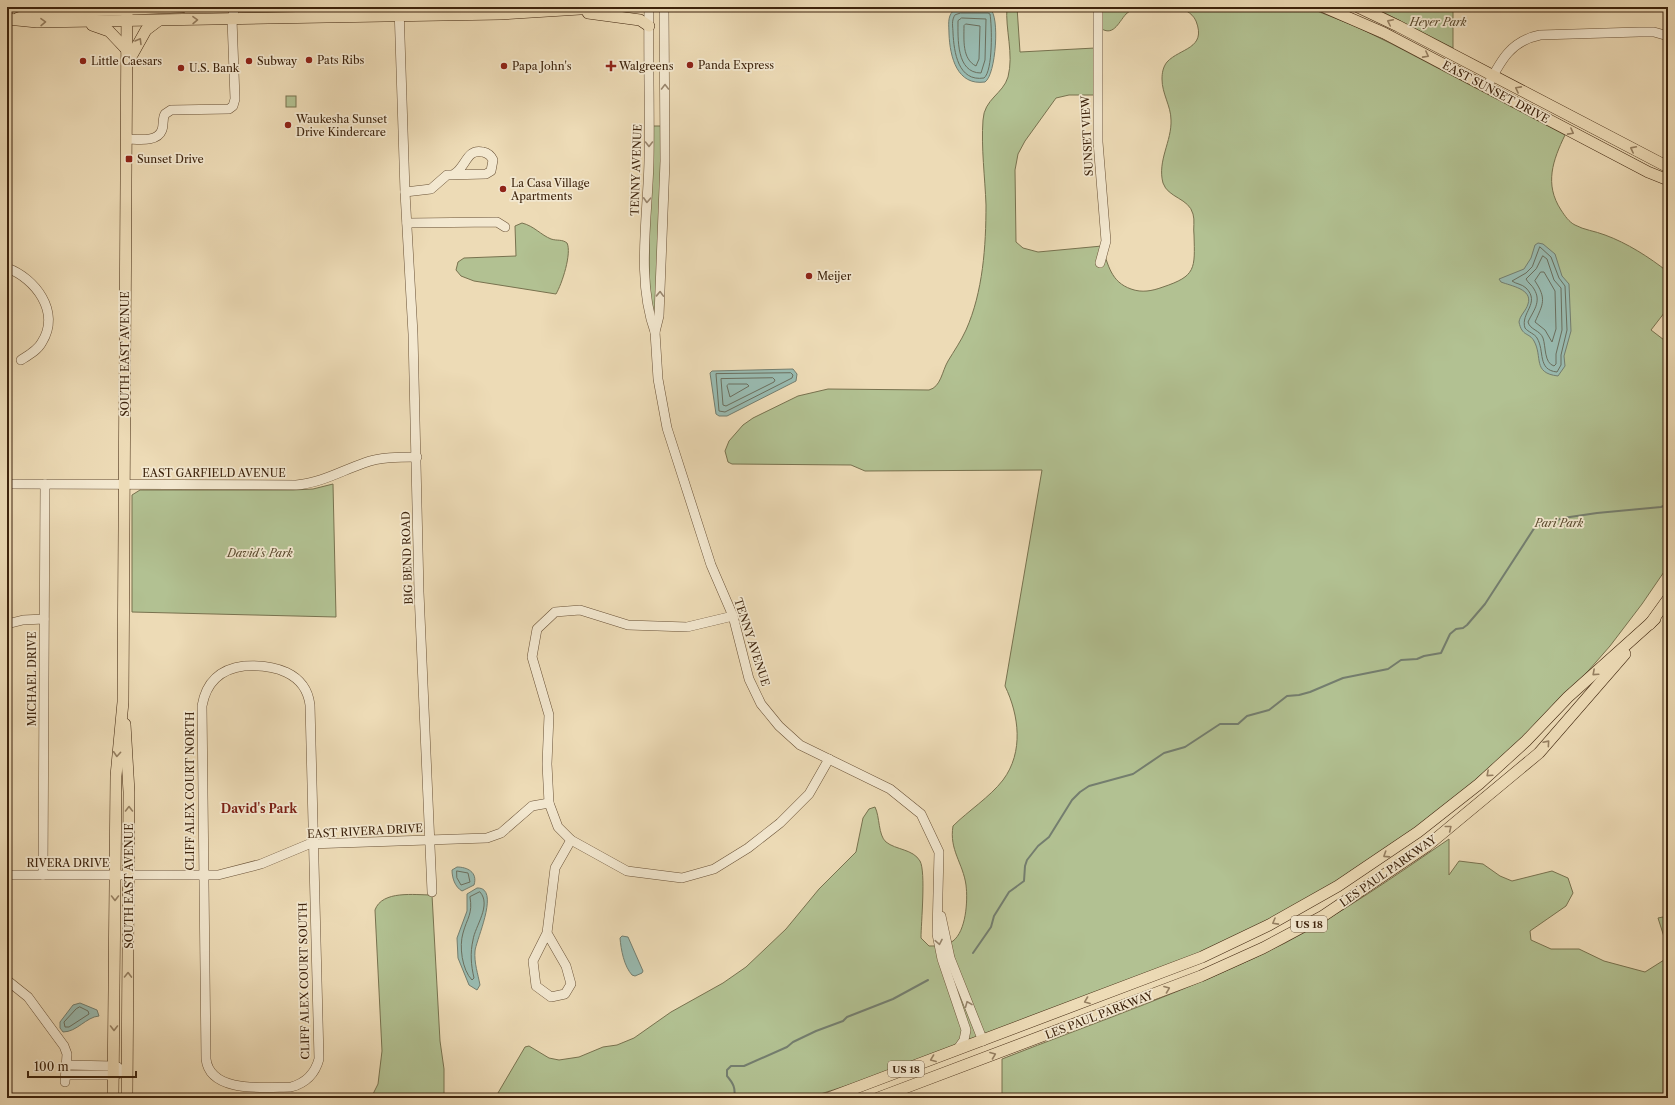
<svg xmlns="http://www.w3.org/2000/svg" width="1675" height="1105" viewBox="0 0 1675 1105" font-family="'Libre Caslon Text',serif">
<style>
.green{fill:#b2c192;stroke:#78724f}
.water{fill:#99bbb1;stroke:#747e6f}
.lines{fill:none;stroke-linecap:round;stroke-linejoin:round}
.shore{stroke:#6b6f5e;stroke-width:1}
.stream{stroke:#747e6f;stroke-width:2}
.minor-casing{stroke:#695136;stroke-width:10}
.major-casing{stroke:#3d230c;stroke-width:12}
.minor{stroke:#f3e8d0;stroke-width:9}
.major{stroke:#eddbb6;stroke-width:11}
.oneway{stroke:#957f61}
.oneway2{stroke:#98866e}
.poi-dot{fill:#8f2418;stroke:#f3e8d0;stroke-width:1.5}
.labels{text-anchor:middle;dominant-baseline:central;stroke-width:3.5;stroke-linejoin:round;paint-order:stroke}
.shield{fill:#f3e8d0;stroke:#745e47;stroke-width:1}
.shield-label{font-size:10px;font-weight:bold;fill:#3d230c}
.park-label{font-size:11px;font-style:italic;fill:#5a4a2e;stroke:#f3e8d0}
.poi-label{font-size:11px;fill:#3d230c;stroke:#f3e8d0;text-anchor:start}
.street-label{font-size:11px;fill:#3d230c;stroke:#f3e8d0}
.neighbourhood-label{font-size:12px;font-weight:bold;fill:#7a1f14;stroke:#f3e8d0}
</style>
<rect width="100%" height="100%" fill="#eddbb6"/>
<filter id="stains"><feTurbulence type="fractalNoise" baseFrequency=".005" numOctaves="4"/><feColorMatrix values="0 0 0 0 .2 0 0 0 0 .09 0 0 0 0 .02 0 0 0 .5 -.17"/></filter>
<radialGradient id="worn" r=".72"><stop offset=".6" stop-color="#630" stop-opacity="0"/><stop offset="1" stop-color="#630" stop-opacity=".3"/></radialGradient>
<g class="green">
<path d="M1007 7H1017L1020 52 1095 48V95H1069L1056 98 1025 141 1018 154 1015 170 1016 242 1023 248 1038 252 1102 246C1108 265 1111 282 1131 289 1142 293 1152 291 1163 287 1196 276 1195 269 1194 235 1193 229 1195 220 1193 214 1189 198 1168 198 1163 183 1157 161 1172 141 1171 120 1171 106 1162 94 1162 79 1162 73 1163 67 1167 62 1180 48 1207 49 1196 21 1192 12 1182 8 1174 7H1307L1355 26 1392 44 1565 135C1553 160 1544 184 1561 210 1565 216 1569 222 1575 225 1584 230 1595 231 1605 235 1627 243 1649 257 1668 272V308L1651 330 1668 343V566L1642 604 1610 646 1568 694 1477 783 1350 876 1217 947 930 1059 808 1098H495L525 1047 529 1046 549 1058 559 1060 579 1057 603 1047 617 1045 634 1038 671 1012 723 983 746 967 786 929 819 889 856 852 863 818 869 809 875 807C880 817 878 835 886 842 896 850 913 849 920 861 926 872 921 923 921 938L929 946C937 946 946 946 953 941 966 931 968 901 966 885 963 863 949 850 953 826 968 811 990 797 1003 780 1024 752 1019 715 1005 686L1042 470 865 471 851 465 732 464 728 462 725 451 729 441 743 425 753 418 798 396 828 389 929 390C941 387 942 371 948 361 954 351 961 341 966 330 983 292 986 246 986 205 985 177 981 148 983 120 984 99 1003 94 1008 77 1014 54 1005 29 1007 7Z"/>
<path d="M1101 7H1140C1135 9 1130 10 1126 14 1118 23 1113 38 1099 27Z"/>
<path d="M1373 7H1453V48Z"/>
<rect x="286" y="96" width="10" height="11"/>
<path d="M649 126H665L662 317 649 315Z"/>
<path d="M522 223C534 226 541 235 551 239 557 241 562 239 567 243 572 253 562 284 556 294L474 281 461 276 456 270 458 262 464 258 516 256 515 226Z"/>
<path d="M333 484 336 617 132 612V495L140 490H293L313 489Z"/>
<path d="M7 534 10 543 7 580Z"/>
<path d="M1449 839V875L1459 861 1483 864 1500 876 1512 881 1552 871 1568 878 1573 893 1566 906 1530 931 1531 940 1551 949H1579L1604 961 1645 972 1664 960 1666 943 1658 918 1668 916V1098H1002V1059C1096 1022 1194 989 1285 943 1342 913 1395 876 1449 839Z"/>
<path d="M432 895 440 1041 444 1069V1098H371L378 1084 382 1051 375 910C382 890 415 895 432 895Z"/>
</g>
<g class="water">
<path d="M961 9H990C1000 15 996 75 985 82 957 86 950 57 949 34 949 26 947 17 953 11Z"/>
<path d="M1538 243 1543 244 1555 254 1562 276 1569 284 1571 331 1564 356 1565 366 1558 376C1532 373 1543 357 1534 341 1529 332 1522 337 1519 322 1520 315 1526 311 1528 304 1533 289 1511 286 1501 282L1499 279 1524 269 1531 258 1535 245Z"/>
<path d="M793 369 797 374 796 381 727 416H719L716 414 710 373 712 371Z"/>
<path d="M457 867C467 867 478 872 474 885L462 891C455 887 452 878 452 870Z"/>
<path d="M477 888C501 887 476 940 475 951 474 963 478 974 480 985L477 990 469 985 458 958 457 938 467 911V894Z"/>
<path d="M622 936 628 937 643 971 642 973 635 976 632 975C624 966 621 950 620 938Z"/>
<path d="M80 1003 97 1010 99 1016C86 1017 77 1032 63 1032L60 1028V1022L73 1005Z"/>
</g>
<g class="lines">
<g class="shore">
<path d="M961 13H988L990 14C992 26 993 71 984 78 958 82 954 52 953 33 953 27 951 20 955 15Z"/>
<path d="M962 18 986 19 985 60 981 73C956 73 958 38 958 21Z"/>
<path d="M966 24 980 26 979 59 976 66C962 59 964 40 964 26Z"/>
<path d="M1540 247 1551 257 1559 278 1565 286 1567 330 1561 355V365L1557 372C1537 370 1545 351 1537 338 1535 334 1528 332 1525 328 1520 313 1541 303 1526 288 1522 284 1516 284 1512 281L1526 273 1532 267Z"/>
<path d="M1543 256 1547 259 1554 280 1561 288 1562 330 1556 354V364L1554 366C1544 363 1546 347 1543 338 1540 330 1530 330 1528 322 1533 311 1542 302 1534 289 1532 285 1528 283 1526 279L1536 269Z"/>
<path d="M1541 272H1544L1555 291 1556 329 1552 342 1545 330 1535 322C1543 304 1547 299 1535 281Z"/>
<path d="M791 373 793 375 792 378 725 412 719 411 716 374Z"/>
<path d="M773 378 775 380 774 382 726 406 723 405 721 379Z"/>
<path d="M729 384H747L749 386 730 397 727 386Z"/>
<path d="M457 871 468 873 470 882 461 885 457 878Z"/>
<path d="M480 892C492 905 475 926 473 940 470 953 471 965 474 978L472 980C462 970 459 946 463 933 467 918 473 914 470 897Z"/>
<path d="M80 1007 88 1011 89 1014 69 1027H65L64 1022 76 1009Z"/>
</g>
<g class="stream">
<path d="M973 953 991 927 994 916 1009 892 1024 881 1025 866 1027 860 1038 846 1049 837 1072 800 1080 792 1089 786 1133 774 1164 753 1185 747 1220 724H1238L1247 716 1269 710 1287 696 1299 695 1310 692 1343 678 1388 669 1401 660 1417 659 1424 656 1441 653 1450 634 1456 629 1463 628 1467 625 1485 604 1535 527 1563 518 1597 513 1661 507 1668 504"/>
<path d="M734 1098C736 1088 733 1083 727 1076V1070L731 1066H744L787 1047 793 1042 816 1031 843 1021 847 1017 893 999 928 980"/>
</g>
<defs>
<g id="minor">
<path d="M399 7 405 192 413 334 419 592 432 892"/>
<path d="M649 7C648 58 650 109 649 160 648 215 636 280 655 332"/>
<path d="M664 7 665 161 659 316 655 332 658 379 667 428 711 565 733 616 749 679 761 704 779 726 800 745 890 789 921 814 939 852 937 934 942 959 966 1030 964 1040 957 1050"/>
<path d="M1098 7V142L1106 241 1100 263"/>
<path d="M1487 87C1500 62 1510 41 1540 35L1639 32H1654L1668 36"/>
<path d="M126 139C137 139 157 143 162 130 164 125 162 119 165 114L171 110 229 109 233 106 235 99 232 19 235 7"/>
<path d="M405 192 431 189 447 175 486 174 491 171 493 160C491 156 488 153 483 152 466 148 466 168 454 174"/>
<path d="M407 223 497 222 505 227"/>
<path d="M7 268C35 278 61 312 42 342 38 350 29 355 21 360"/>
<path d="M7 484 296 485C321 483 341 471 364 463 380 457 399 457 417 457"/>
<path d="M733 616 687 627 628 625 580 610 555 612 537 629 532 657 549 715 547 764 549 803 558 827 571 840 627 871 682 878 714 869 748 848 780 823 809 794 829 759"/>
<path d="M7 624 23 620 44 619"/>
<path d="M244 666C273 664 306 672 310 705L319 1059C315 1074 306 1083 291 1087 266 1087 210 1094 206 1059L202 706C206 683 220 669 244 666Z"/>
<path d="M7 875H218L261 864 309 844 487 838 501 833 532 806 549 803"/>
<path d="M43 875 45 484"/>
<path d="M941 916 950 958 983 1041"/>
<path d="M547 933 566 966 571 984 565 994 551 997 536 986 533 961 547 933 555 868 571 840"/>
<path d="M8 981 28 997 64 1046 67 1054 65 1082"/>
<path d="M67 1065 114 1066 118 1067"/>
<path d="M67 1075H114L127 1071"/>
</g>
<g id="major">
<path d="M1324 7 1384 33 1648 172 1668 180"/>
<path d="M1358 7 1398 26 1668 167"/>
<path d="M588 13 640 20 649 26"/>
<path d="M18 18 35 13 182 7"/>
<path d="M7 19 37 22 500 14 612 7"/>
<path d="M92 25 109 31 126 49"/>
<path d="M127 64 146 30 158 21"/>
<path d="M1650 624 1668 599"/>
<path d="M125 724 129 792 127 1098"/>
<path d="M113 1098 116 776 123 702 127 7"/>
<path d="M829 1098 1202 957 1269 925 1338 886 1418 832 1479 784 1526 741 1568 697 1655 619"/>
<path d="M878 1098 1201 976 1263 948 1323 916 1427 846 1539 753 1625 654"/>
</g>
</defs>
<use href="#minor" class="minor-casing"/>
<use href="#major" class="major-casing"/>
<use href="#minor" class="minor"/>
<use href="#major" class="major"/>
</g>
<defs><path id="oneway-chevron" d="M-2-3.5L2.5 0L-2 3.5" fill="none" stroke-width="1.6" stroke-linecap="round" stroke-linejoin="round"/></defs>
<g class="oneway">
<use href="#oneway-chevron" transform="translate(195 20) rotate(-1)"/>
<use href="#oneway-chevron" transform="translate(43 22) rotate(-1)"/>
<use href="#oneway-chevron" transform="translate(1390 22) rotate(-154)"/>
<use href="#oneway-chevron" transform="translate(139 41) rotate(-59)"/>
<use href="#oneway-chevron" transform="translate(1426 55) rotate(28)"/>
<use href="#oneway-chevron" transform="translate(1518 89) rotate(-152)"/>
<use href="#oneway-chevron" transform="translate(1571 132) rotate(28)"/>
<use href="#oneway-chevron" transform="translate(1633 149) rotate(-153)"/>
<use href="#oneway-chevron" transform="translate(1595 673) rotate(138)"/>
<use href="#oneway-chevron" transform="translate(1547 743) rotate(-49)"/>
<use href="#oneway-chevron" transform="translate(117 754) rotate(94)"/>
<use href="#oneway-chevron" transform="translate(1489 774) rotate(138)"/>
<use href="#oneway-chevron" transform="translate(129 809) rotate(-90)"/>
<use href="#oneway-chevron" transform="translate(1449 828) rotate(-39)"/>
<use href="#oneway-chevron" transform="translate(1386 855) rotate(147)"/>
<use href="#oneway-chevron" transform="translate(115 898) rotate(90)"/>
<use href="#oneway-chevron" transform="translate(1275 922) rotate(151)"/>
<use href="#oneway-chevron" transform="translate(128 975) rotate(-89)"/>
<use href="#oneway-chevron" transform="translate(1167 989) rotate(-21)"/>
<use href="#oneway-chevron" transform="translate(1087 1001) rotate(159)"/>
<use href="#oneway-chevron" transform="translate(114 1028) rotate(90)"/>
<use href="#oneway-chevron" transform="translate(993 1055) rotate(-21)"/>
<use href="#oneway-chevron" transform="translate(933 1059) rotate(159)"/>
</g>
<g class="oneway2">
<use href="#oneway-chevron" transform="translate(665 87) rotate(-90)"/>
<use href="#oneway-chevron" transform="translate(649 144) rotate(90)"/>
<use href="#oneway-chevron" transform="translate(647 200) rotate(93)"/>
<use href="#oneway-chevron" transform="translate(660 294) rotate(-88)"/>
<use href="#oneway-chevron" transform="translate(939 942) rotate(79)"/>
<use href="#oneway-chevron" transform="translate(968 1004) rotate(-112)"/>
</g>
<g class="poi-dot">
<circle cx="309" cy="60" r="4"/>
<circle cx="83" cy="61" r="4"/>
<circle cx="249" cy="61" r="4"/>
<circle cx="690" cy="65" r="4"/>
<circle cx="504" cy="66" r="4"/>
<path d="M609 60h4v4h4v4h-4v4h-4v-4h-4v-4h4z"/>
<circle cx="181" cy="68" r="4"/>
<circle cx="288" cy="125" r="4"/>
<rect x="125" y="155" width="8" height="8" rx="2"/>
<circle cx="503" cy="189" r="4"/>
<circle cx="809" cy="276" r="4"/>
</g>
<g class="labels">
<g class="shield">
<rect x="1291" y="916" width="36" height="16" rx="3"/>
<rect x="888" y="1061" width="36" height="16" rx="3"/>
</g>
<g class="shield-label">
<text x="1309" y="924">US 18</text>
<text x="906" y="1069">US 18</text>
</g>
<g class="park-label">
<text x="1438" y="22">Heyer Park</text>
<text x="1559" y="523">Pari Park</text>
<text x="260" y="553">David's Park</text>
</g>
<g class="poi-label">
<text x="317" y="60">Pats Ribs</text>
<text x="91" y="61">Little Caesars</text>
<text x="257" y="61">Subway</text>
<text x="698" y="65">Panda Express</text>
<text x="512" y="66">Papa John's</text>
<text x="619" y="66">Walgreens</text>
<text x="189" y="68">U.S. Bank</text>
<text x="296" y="119">Waukesha Sunset<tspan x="296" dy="13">Drive Kindercare</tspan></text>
<text x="137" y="159">Sunset Drive</text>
<text x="511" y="183">La Casa Village<tspan x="511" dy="13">Apartments</tspan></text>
<text x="817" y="276">Meijer</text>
</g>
<g class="street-label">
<text transform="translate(1496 92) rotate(28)">EAST SUNSET DRIVE</text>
<text transform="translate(1087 136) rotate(-93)">SUNSET VIEW</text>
<text transform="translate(636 170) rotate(-88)">TENNY AVENUE</text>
<text transform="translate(125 354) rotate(-90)">SOUTH EAST AVENUE</text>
<text x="214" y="473">EAST GARFIELD AVENUE</text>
<text transform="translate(407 558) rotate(-92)">BIG BEND ROAD</text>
<text transform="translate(752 642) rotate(72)">TENNY AVENUE</text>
<text transform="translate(32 679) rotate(-90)">MICHAEL DRIVE</text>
<text transform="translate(190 791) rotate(-90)">CLIFF ALEX COURT NORTH</text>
<text transform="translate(365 831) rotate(-3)">EAST RIVERA DRIVE</text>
<text x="68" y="863">RIVERA DRIVE</text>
<text transform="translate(1388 871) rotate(-35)">LES PAUL PARKWAY</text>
<text transform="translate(129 886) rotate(-90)">SOUTH EAST AVENUE</text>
<text transform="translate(304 981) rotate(-91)">CLIFF ALEX COURT SOUTH</text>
<text transform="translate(1099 1015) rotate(-21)">LES PAUL PARKWAY</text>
</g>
<g class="neighbourhood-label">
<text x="259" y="808">David's Park</text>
</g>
</g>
<rect width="1675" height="1105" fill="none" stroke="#eddbb6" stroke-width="24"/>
<rect x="8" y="8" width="1659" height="1089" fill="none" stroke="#3d230c" stroke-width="2"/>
<rect x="12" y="12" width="1651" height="1081" fill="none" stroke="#3d230c"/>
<path d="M28 1071v6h108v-6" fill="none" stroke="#3d230c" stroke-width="2"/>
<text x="34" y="1071" font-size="12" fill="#3d230c" stroke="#f3e8d0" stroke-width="3" paint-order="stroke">100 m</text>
<rect width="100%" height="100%" filter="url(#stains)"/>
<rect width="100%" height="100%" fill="url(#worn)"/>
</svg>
